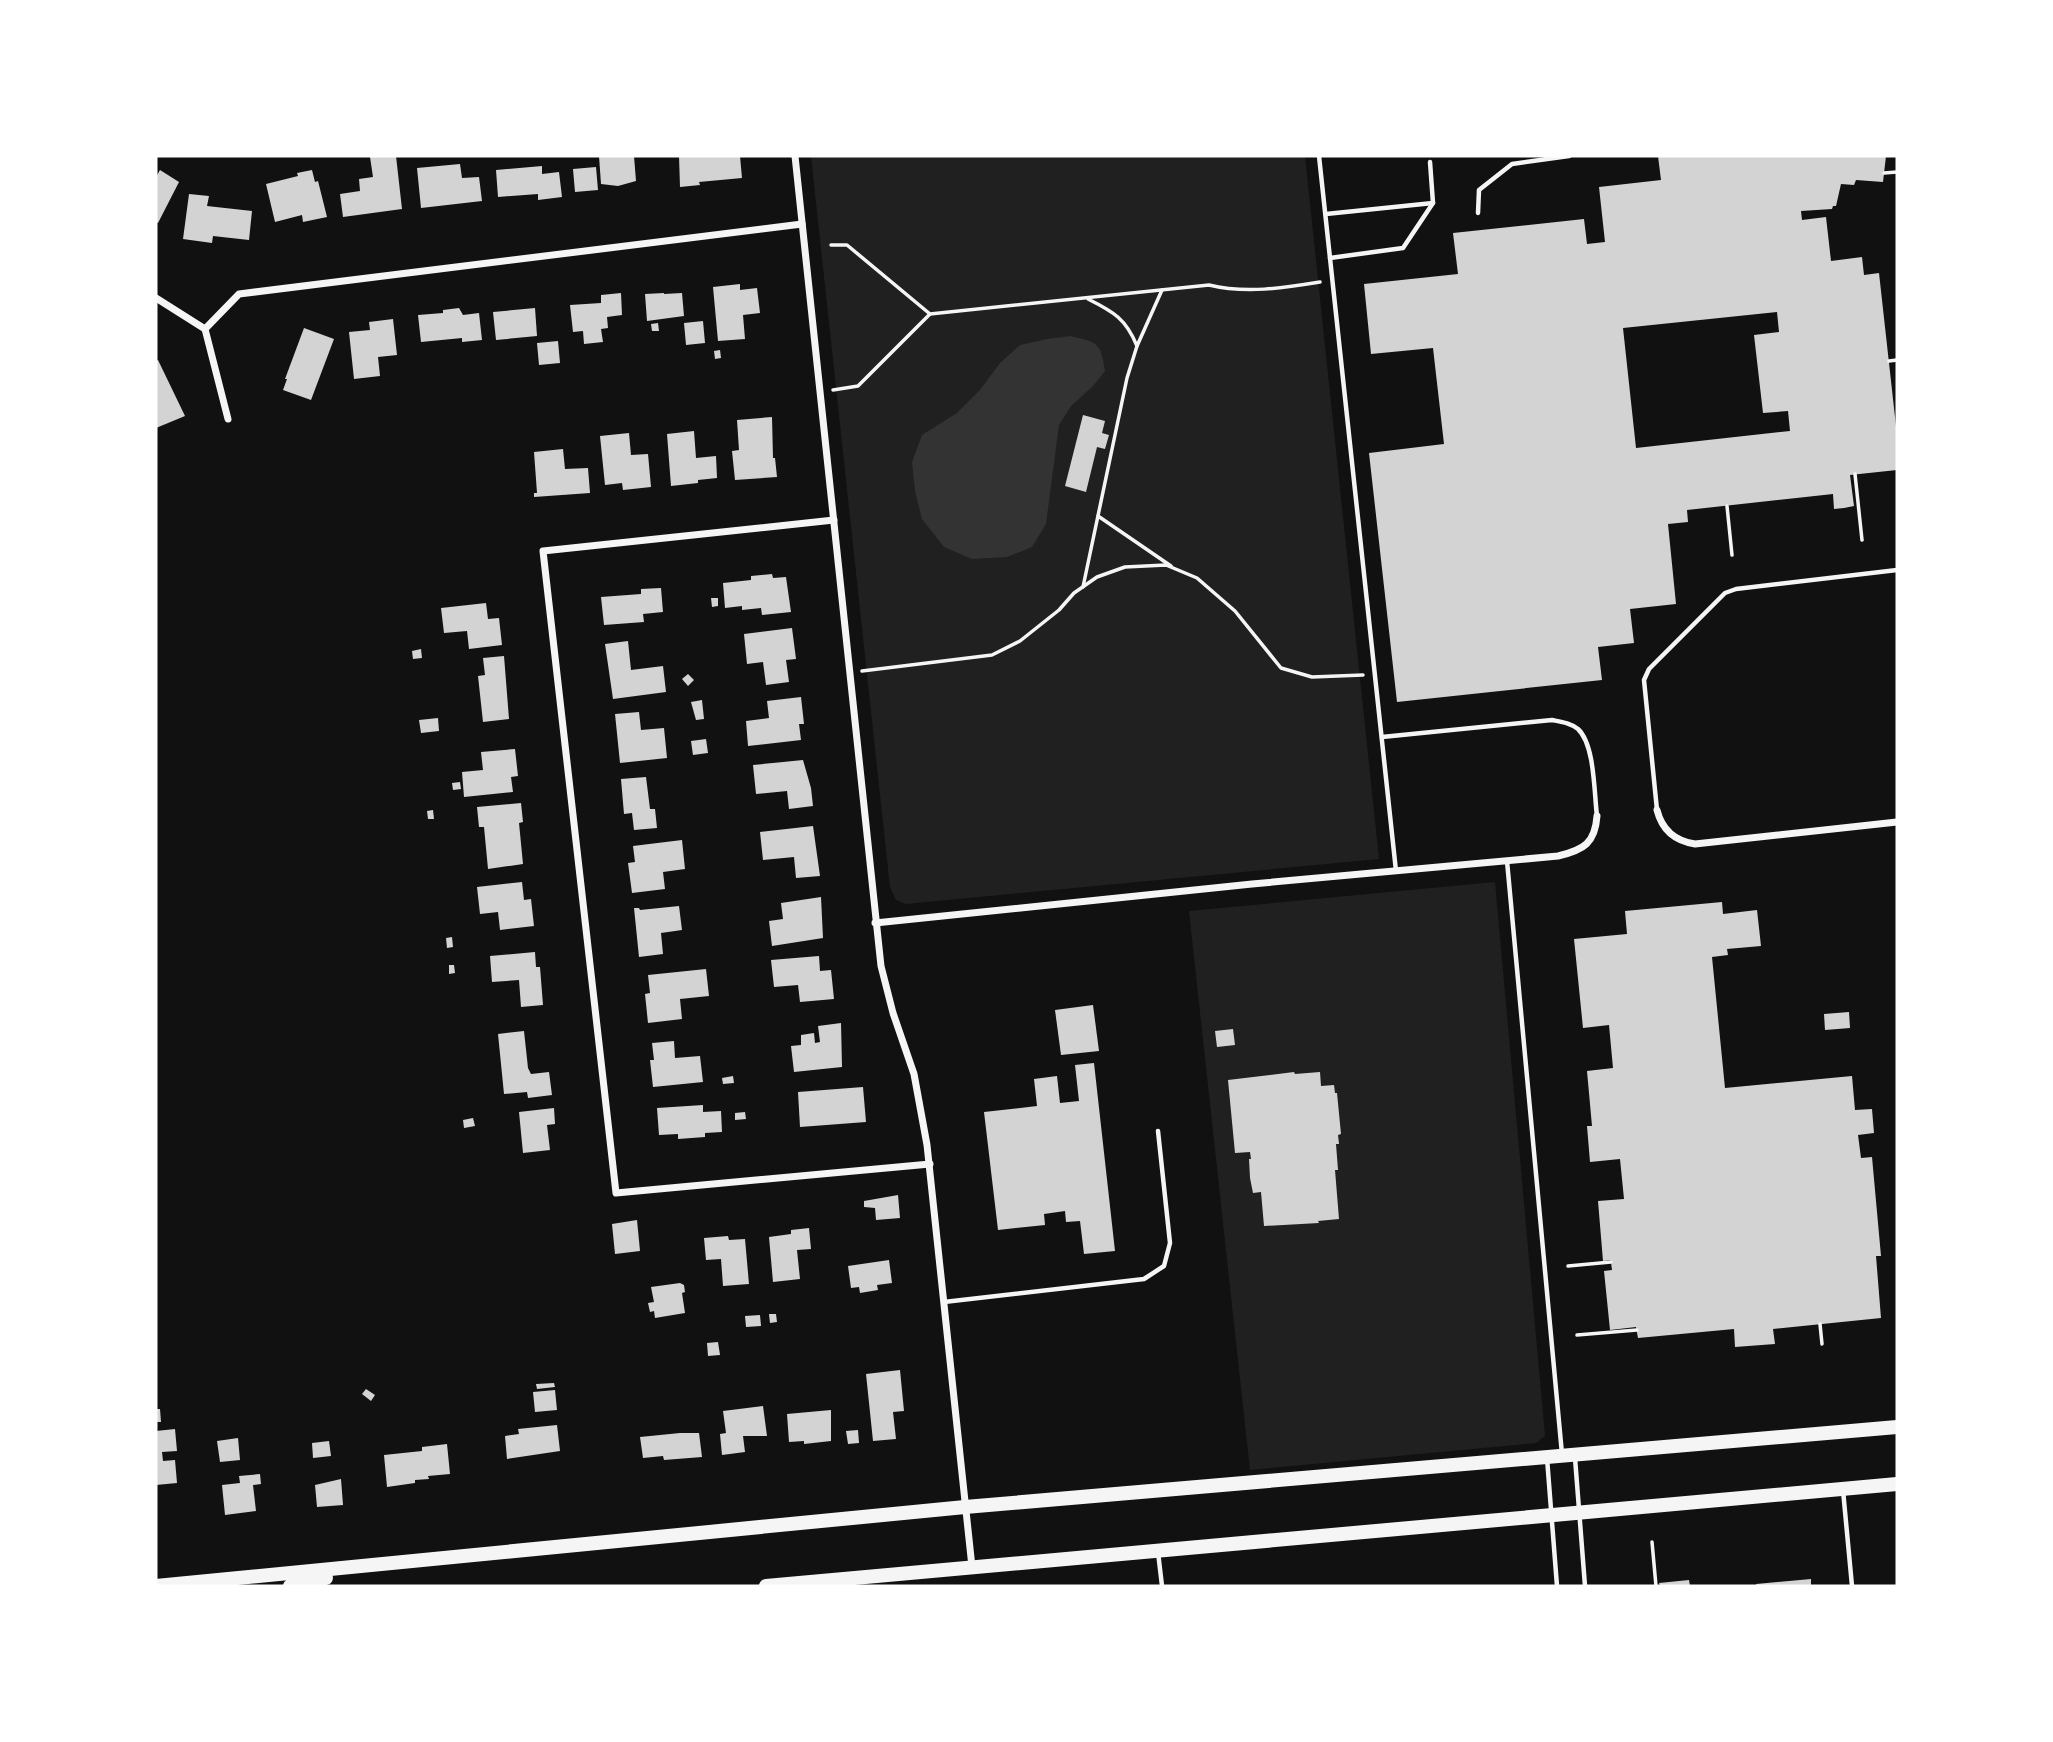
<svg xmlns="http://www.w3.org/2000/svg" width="2053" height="1742" viewBox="0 0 2053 1742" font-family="'IBM Plex Sans',sans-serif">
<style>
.green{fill:#202020}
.water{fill:#333}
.building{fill:#d3d3d3;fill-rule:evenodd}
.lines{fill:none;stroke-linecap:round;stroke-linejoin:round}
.path{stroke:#f5f5f5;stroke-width:3.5}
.service{stroke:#f5f5f5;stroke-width:4.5}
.minor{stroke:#f5f5f5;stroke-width:7}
.primary{stroke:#f5f5f5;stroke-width:14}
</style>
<rect width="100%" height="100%" fill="#111"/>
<g class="green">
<path d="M811 156H1305L1379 859 906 904 896 900 890 887Z"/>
<path d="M1495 882 1545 1436 1536 1443 1250 1470 1189 911Z"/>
</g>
<path class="water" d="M1070 336C1097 342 1101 342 1105 371L1093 386 1071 406 1059 425 1046 524 1032 547 1007 557 972 559 944 547 922 519 915 491 912 462 922 435 957 413 980 390 1000 363 1020 345 1047 339Z"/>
<g class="building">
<path d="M396 156 402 209 343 217 340 194 360 191 359 179 373 177 370 157Z"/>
<path d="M599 156H634L636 181 618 186 601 184Z"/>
<path d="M679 156H740L742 178 699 182 700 185 680 187Z"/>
<path d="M1658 156H1886L1883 182 1856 180 1854 185 1841 184 1836 206H1833L1832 209 1801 211 1802 220 1826 217 1831 261 1862 257 1864 275 1879 273 1897 435V470L1850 475 1854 506 1844 508 1834 509 1833 494 1687 510 1688 522 1668 524 1676 604 1630 609 1634 643 1598 647 1602 680 1397 702 1369 453 1444 444 1433 348 1371 354 1364 284 1458 274 1453 233 1584 219 1587 244 1605 242 1599 187 1661 180ZM1777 312 1779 332 1754 335 1763 413 1788 411 1790 431 1636 448 1623 328Z"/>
<path d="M460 164 462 178 479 177 482 201 421 208 417 168Z"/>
<path d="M542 166V174L559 172 562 197 538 200V194L498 197 496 170Z"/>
<path d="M596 167 598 190 575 192 573 169Z"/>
<path d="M160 170 179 182 158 223 156 222V177Z"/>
<path d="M312 170 315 182 318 181 327 217 303 222 302 215 275 222 266 184 298 176 297 173Z"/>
<path d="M189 194 209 196 207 206 252 211 249 240 213 236 212 243 183 239Z"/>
<path d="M740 284V290L757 288 760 313 743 315 745 339 718 341 713 287Z"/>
<path d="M621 293 622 315 607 317 608 328 601 329 603 342 584 344 583 331 573 332 570 305 601 303V295Z"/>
<path d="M664 293V294L682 293 684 316 647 321 645 294Z"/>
<path d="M459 308 463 315 479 313 482 340 462 342V338L421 342 418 315 443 313V310Z"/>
<path d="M535 308 537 336 496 340 493 312Z"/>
<path d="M393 319 397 355 378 357 380 376 354 379 349 332 370 330 369 322Z"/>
<path d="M703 321 705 343 686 345 684 323Z"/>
<path d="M658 323 659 331H652L651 324Z"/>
<path d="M304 328 334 339 311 400 283 390 287 379H285Z"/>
<path d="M558 341 560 363 539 365 537 343Z"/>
<path d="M720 350 721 358 715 359 714 351Z"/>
<path d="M158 360 185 416 156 428V361Z"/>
<path d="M1083 415 1105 421 1102 433 1109 435 1105 449 1097 447 1086 492 1065 486Z"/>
<path d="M772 417 773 458H775L777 477 735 480 732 451 739 450 737 420Z"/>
<path d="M694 431 696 458 716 456 717 478 698 480V483L671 486 667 434Z"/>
<path d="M629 433 631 455 648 454 651 487 623 490 622 483 605 485 600 436Z"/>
<path d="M563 449 565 469 588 468 590 493 534 497V493H537L534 452Z"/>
<path d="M772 574 773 578 786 577 791 612 762 615 761 608 742 610V606L725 608 723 583 751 580V576Z"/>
<path d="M661 588 663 612 643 614 644 622 604 625 601 597 641 594V589Z"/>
<path d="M711 598H718V606L712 607Z"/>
<path d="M486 603 488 619 499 618 502 645 469 649 467 631 444 633 441 608Z"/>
<path d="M792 628 796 659 786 660 789 682 766 685 763 662 747 664 744 634Z"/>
<path d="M628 641 631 670 663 666 666 692 613 699 605 644Z"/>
<path d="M421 649 422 658 413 659 412 651Z"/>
<path d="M504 656 509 719 483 722 478 676 485 675 483 658Z"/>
<path d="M688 674 694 680 688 686 682 679Z"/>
<path d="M801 697 804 724H799L801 740 748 746 746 721 769 718 767 701Z"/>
<path d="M702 700 704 719 696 720 691 702Z"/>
<path d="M639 712 641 730 664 728 667 758 620 763 615 714Z"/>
<path d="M438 718 439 731 421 733 419 720Z"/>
<path d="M706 739 708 753 693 755 691 741Z"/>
<path d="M515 749 518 776 511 777 513 792 464 797 462 772 483 770 481 752Z"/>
<path d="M803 760 811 788 813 806 789 809 787 791 756 794 753 765Z"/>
<path d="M646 777 650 809H655L657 828 634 830 632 813 624 814 621 779Z"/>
<path d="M460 782 461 789 453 790 452 783Z"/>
<path d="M521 803 523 822 519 823 523 864 488 869 484 827H479L477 807Z"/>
<path d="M433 810 434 819H428L427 811Z"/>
<path d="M813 826 820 876 796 878 794 857 763 860 760 832Z"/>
<path d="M682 840 685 869 663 872 665 889 632 893 628 863 635 862 633 846Z"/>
<path d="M522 882 524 900 531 899 534 926 500 930 498 912 480 914 477 887Z"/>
<path d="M821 897 823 938 772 946 769 921 783 919 781 903Z"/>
<path d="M1722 902 1723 914 1757 910 1761 946 1727 949 1728 955 1712 957 1725 1088 1852 1076 1855 1110 1872 1109 1874 1133 1858 1135 1861 1158 1872 1157 1881 1256H1876L1881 1318 1773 1329 1775 1344 1735 1347 1734 1329 1638 1338 1636 1327 1610 1330 1604 1271 1612 1270 1611 1262V1260L1603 1261 1598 1201 1624 1199 1620 1159 1590 1162 1587 1126H1592L1587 1071 1613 1068 1609 1025 1583 1028 1574 939 1627 934 1625 911Z"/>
<path d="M679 906 682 930 661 933 663 954 639 957 634 908H639L640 910Z"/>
<path d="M452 937 453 947 447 948 446 938Z"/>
<path d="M535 952 536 967H540L543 1005 521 1007 519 980 492 982 490 956Z"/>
<path d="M819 956 820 971 831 970 834 999 800 1002 798 985 774 987 771 960Z"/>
<path d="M449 965H454L455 973 449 974Z"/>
<path d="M706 969 709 996 680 999 682 1019 648 1023 645 994 650 993 648 975Z"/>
<path d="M1093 1005 1099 1051 1061 1055 1055 1010Z"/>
<path d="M1849 1012 1850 1028 1825 1030 1824 1014Z"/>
<path d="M841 1023 842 1067 794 1072 791 1046 801 1045V1035L814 1033 815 1043 820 1042 818 1026Z"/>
<path d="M1233 1029 1235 1045 1217 1047 1215 1031Z"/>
<path d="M524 1031 528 1068 531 1074 549 1072 552 1095 528 1098 527 1092 504 1094 498 1034Z"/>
<path d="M674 1041 675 1058 700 1056 703 1082 653 1087 650 1060H654L652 1043Z"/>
<path d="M1094 1063 1115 1251 1084 1254 1080 1221 1066 1222 1065 1211 1044 1214 1045 1225 998 1230 984 1112 1037 1106 1034 1079 1057 1076 1060 1103 1079 1101 1075 1065Z"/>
<path d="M1294 1072 1295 1074 1320 1072 1321 1086 1334 1085 1335 1093H1337L1341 1134 1338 1135 1339 1144H1336L1338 1170H1335L1339 1219 1318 1221 1319 1223 1264 1226 1261 1192 1253 1193 1250 1178 1249 1159H1251L1250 1152 1235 1153 1228 1080Z"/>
<path d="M733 1076 734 1083 723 1084 722 1078Z"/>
<path d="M863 1087 866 1122 800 1127 798 1092Z"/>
<path d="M703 1105V1112L721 1111 722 1132 705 1133V1137L678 1139V1134L659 1135 657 1108Z"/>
<path d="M554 1108 555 1124 547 1125 550 1150 523 1153 519 1112Z"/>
<path d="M745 1112 746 1119 735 1120V1113Z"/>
<path d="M473 1118 475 1126 464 1128 463 1120Z"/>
<path d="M898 1195 900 1218 876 1220 875 1208 864 1207V1201Z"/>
<path d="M637 1220 640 1251 615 1254 612 1224Z"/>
<path d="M809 1228 811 1249 797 1250 800 1279 773 1282 769 1237 791 1234V1230Z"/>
<path d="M728 1236 729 1240 745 1239 749 1284 723 1286 721 1259 706 1260 704 1238Z"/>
<path d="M889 1260 892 1283 877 1285 878 1290 860 1293 859 1287 851 1288 848 1266Z"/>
<path d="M680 1283 684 1285 685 1292 682 1293 685 1313 655 1318 654 1311 650 1312 648 1303 654 1302 651 1287Z"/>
<path d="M769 1314H776L777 1322 770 1323Z"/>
<path d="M760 1315 761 1326 746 1327 745 1316Z"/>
<path d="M718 1342 720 1355 708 1356 707 1343Z"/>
<path d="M900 1370 904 1411 893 1412 896 1439 873 1441 866 1374Z"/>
<path d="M554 1383 555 1387 537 1389 536 1384Z"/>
<path d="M366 1389 375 1395 371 1401 362 1394Z"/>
<path d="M555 1390 557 1410 535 1412 533 1392Z"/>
<path d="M763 1406 767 1436H743L745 1452 722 1455 720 1434 726 1433 723 1411Z"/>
<path d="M156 1409H160L161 1422H156Z"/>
<path d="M831 1410V1441L804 1444V1441L789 1442 787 1414Z"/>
<path d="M557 1425 560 1451 507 1459 505 1436 519 1434 518 1429Z"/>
<path d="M175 1429 177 1451 162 1452 163 1461 175 1460 177 1483 156 1485V1431Z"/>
<path d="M858 1430 859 1443 848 1444 846 1431Z"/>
<path d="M680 1433H699L702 1457 664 1460 663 1456 643 1458 640 1437Z"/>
<path d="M238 1438 240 1460 220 1462 217 1441Z"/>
<path d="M329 1441 331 1456 313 1458 312 1443Z"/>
<path d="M447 1444 450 1474 428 1476 429 1479 415 1480V1483L387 1487 384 1455 422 1451V1447Z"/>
<path d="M260 1474 261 1484 253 1485 256 1511 225 1515 222 1485 240 1483 239 1476Z"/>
<path d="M341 1479 343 1505 317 1507 315 1485Z"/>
<path d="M1811 1579V1586H1757L1756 1584Z"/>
<path d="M1689 1580 1690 1586H1660L1659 1583Z"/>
</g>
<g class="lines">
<g class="path">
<path d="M1884 173 1897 172"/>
<path d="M831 245H847L930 314"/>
<path d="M1088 299C1114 312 1126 319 1137 346"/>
<path d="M1889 361 1897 360"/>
<path d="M833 390 858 386 930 314 1209 285C1246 294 1283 288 1320 282"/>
<path d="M1855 474 1862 540"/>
<path d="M1727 506 1732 555"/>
<path d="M1098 516 1171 566"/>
<path d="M1083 587 1127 378 1137 346 1162 290"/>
<path d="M862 671 992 655 1020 641 1059 610 1074 593 1097 577 1125 567 1166 565 1197 578 1235 611 1281 668 1312 677 1363 675"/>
<path d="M1568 1266 1611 1262"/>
<path d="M1820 1324 1822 1344"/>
<path d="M1577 1335 1637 1330"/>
<path d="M1652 1542 1656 1586"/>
</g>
<g class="service">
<path d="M1319 156 1396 871"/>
<path d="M1478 213 1479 190 1512 164 1569 156"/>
<path d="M1326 214 1433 203 1430 162"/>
<path d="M1330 258 1403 248 1433 203"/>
<path d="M1382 737 1552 720C1562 722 1570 723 1578 729 1595 745 1594 793 1597 816"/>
<path d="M1657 810 1644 680 1649 669 1725 593 1736 589 1897 570"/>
<path d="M1507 861 1562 1454"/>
<path d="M944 1302 1144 1279 1164 1266 1170 1243 1158 1131"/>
<path d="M1547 1458 1557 1586"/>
<path d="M1575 1458 1585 1586"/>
<path d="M1843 1490 1852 1586"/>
<path d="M1158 1552 1162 1586"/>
</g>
<g class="minor">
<path d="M795 156 881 966 893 1013 914 1074 927 1145 972 1567"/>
<path d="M156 298 205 329 228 419"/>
<path d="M205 329 239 294 802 224"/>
<path d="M834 520 543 551 616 1193 930 1164"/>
<path d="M1657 810C1662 830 1675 841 1695 844L1897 822"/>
<path d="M875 923 1252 884 1558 856C1584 850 1595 843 1597 816"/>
</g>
<g class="primary">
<path d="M156 1586 965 1507 1897 1427"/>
<path d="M290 1586 326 1578"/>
<path d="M766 1586 1897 1484"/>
</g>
</g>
<rect width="2053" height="1742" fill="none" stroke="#ffffff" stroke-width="315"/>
</svg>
